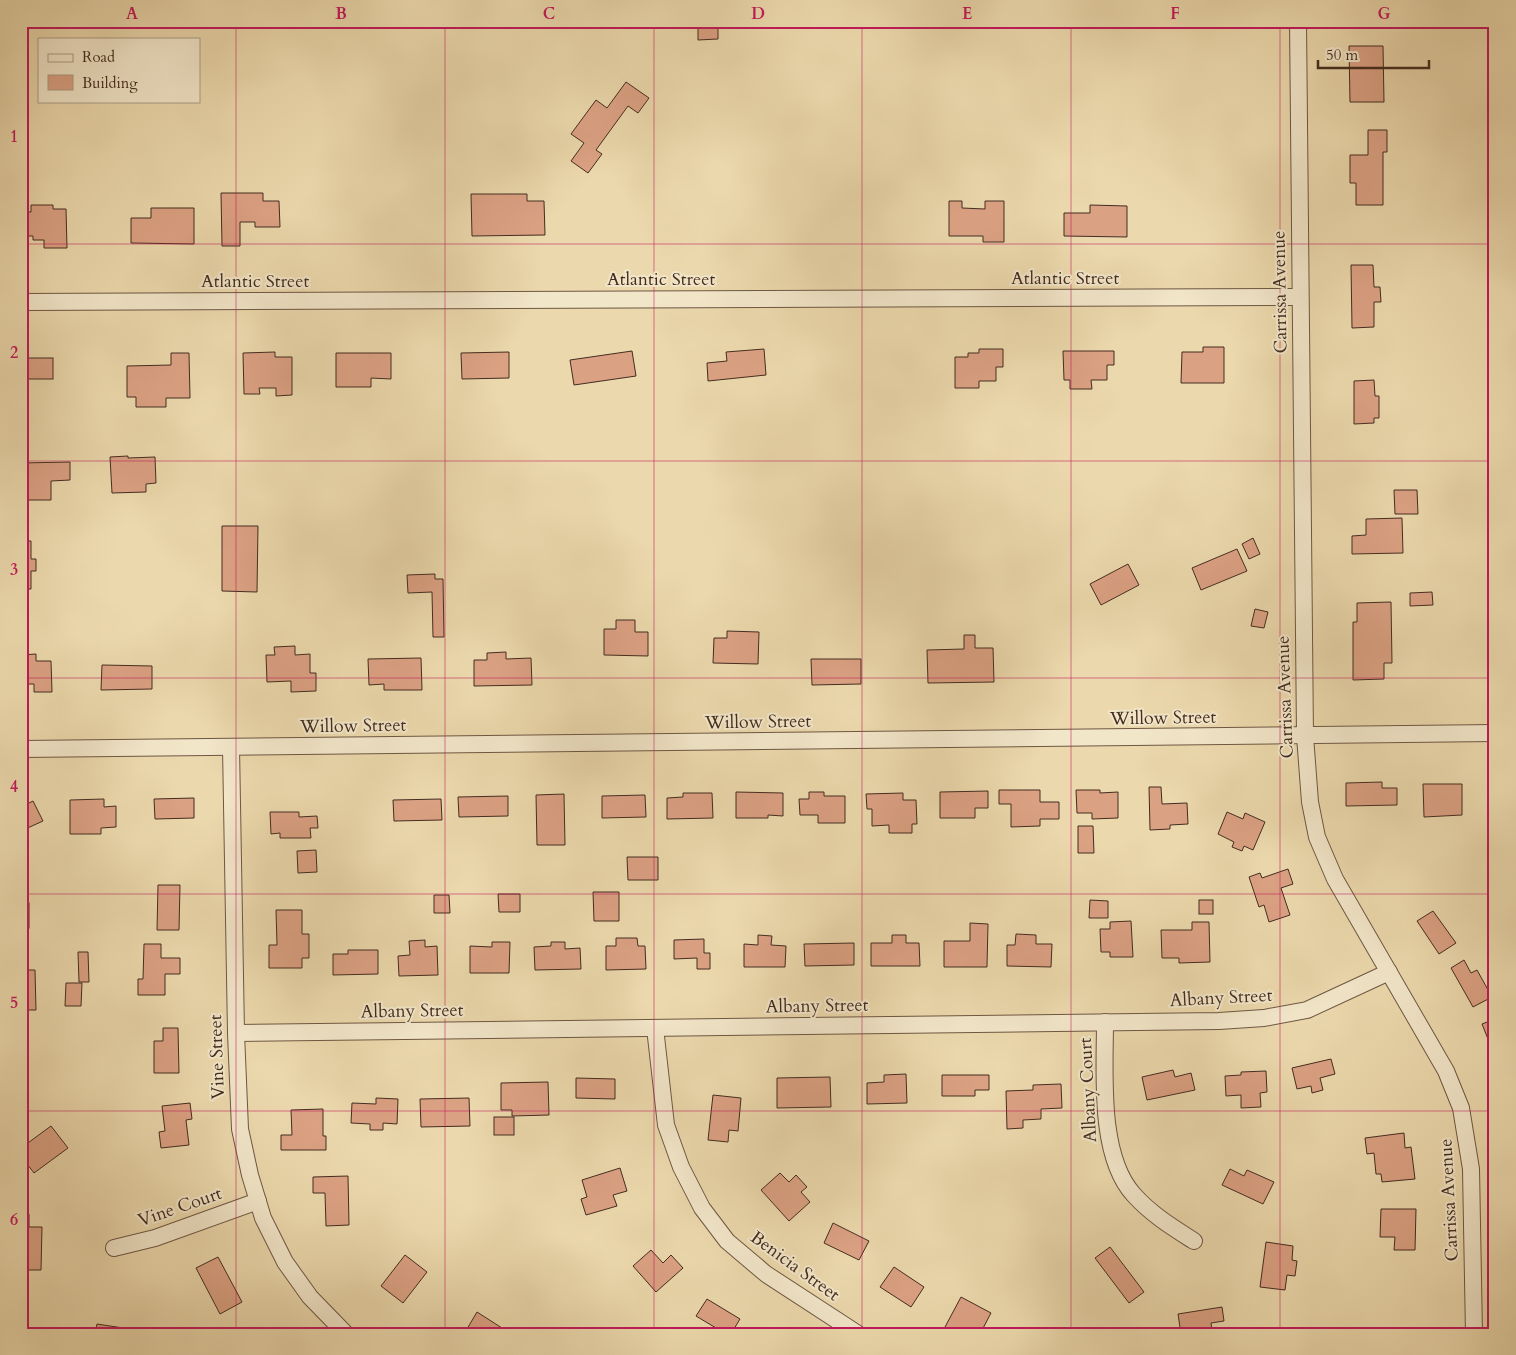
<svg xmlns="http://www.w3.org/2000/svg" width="1516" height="1355" viewBox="0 0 1516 1355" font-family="Cardo,serif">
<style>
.building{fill:#dba183;stroke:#442c20}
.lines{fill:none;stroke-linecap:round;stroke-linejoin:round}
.minor-casing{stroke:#6e5743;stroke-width:18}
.minor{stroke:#f2e6c9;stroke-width:16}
.grid{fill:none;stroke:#c2185b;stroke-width:1;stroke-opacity:0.55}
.labels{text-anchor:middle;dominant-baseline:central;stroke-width:4;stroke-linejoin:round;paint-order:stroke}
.street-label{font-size:18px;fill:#442c20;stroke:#f2e6c9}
.neatline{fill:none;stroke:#c2185b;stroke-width:2}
.grid-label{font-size:16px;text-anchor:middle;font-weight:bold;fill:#c2185b}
</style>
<rect width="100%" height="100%" fill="#ebd8ac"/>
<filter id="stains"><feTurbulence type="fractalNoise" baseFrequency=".004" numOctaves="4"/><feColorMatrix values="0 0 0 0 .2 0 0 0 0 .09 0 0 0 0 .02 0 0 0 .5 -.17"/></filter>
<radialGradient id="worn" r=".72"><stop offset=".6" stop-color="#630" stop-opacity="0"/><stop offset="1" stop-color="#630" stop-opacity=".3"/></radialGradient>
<g class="building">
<path d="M698 21H739V26H718V39L698 40Z"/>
<path d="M1349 46H1383L1384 102H1350Z"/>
<path d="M626 82 649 98 638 113 628 106 596 150 602 154 588 173 571 161 584 143 571 134 596 100 607 108Z"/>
<path d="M1368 130H1387V152H1383V205H1356V183H1350V155H1368Z"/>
<path d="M221 193H263V201H279L280 227H255V222H240V246H222Z"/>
<path d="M471 194H527V201H544L545 235 472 236Z"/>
<path d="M949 201H962V208L985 209V201H1004V242H983V236H949Z"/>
<path d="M31 205H53V209H66L67 248H44V240H33V236H21V212H31Z"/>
<path d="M1090 205 1127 206V237L1064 236V213H1090Z"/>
<path d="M151 208H194V244L131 243V218H151Z"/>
<path d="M1351 265H1373L1374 287H1380L1381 302H1374V327L1352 328Z"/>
<path d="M1203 347H1224V383H1181L1182 352H1203Z"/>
<path d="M764 349 766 375 708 381 707 363 727 361 726 352Z"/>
<path d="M979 349H1003V367H996V381H979V388H955V357H968V353H979Z"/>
<path d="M632 351 636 376 574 385 570 360Z"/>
<path d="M1063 351H1114V365H1107V380H1091L1092 389H1070V380H1064Z"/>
<path d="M275 352V357H292V395L276 396V388H259L260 394H244L243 353Z"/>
<path d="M509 352V378L462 379 461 353Z"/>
<path d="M171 353H189L190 398H166V407H136V397H127V366L171 365Z"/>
<path d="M336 353H391V379L371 378V387H336Z"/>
<rect x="21" y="358" width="32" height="21"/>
<path d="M1374 380 1375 396H1379V418H1374V423L1354 424V381Z"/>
<path d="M128 456V458L155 457 156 483 146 484V492L112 493 110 457Z"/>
<path d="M70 462V480L51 481V500H21V463Z"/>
<path d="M1394 490H1417L1418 514H1395Z"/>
<path d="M1402 518 1403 553 1352 554V536L1366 535V519Z"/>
<path d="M222 526H258L257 592 222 591Z"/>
<path d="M1253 538 1260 554 1249 559 1242 544Z"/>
<path d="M21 541H31V559H36V571H31V589H21Z"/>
<path d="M1237 549 1247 571 1201 590 1192 568Z"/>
<path d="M1128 564 1139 585 1101 605 1090 584Z"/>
<path d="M435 574V579H443L444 637H433L432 592 408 593 407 575Z"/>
<path d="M1432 592 1433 605 1410 606V593Z"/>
<path d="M1391 602 1392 663H1384V679L1353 680V622H1357V603Z"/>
<path d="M1255 609 1268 612 1264 628 1251 626Z"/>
<path d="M616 620H635V632H648V656L604 655V629H616Z"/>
<path d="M727 631 759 632 758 664 713 663 714 638H727Z"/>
<path d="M964 635H975V648H993L994 682 928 683 927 650 964 649Z"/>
<path d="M295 646V655L310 654V673H316V691L291 692V681L267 682 266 655H275L274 647Z"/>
<path d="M506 652V659L531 658 532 685 474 686V660H487V653Z"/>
<path d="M36 654V661H51L52 692H34V684H21V655Z"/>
<path d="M421 658 422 690H384V684L369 685 368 659Z"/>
<path d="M811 659H861V684L812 685Z"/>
<path d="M102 665 152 666V689L101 690Z"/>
<path d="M1382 782V788H1397V805L1346 806V783Z"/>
<path d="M1423 784H1462V815L1424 817Z"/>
<path d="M1149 787H1161L1162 804 1187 803 1188 824 1170 825V829L1150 830Z"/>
<path d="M999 790H1040V802H1059V819H1040V826L1011 827V804H999Z"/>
<path d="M1076 790H1100V793L1118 792V818L1092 819V813H1077Z"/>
<path d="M988 791V808H975V818H940V792Z"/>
<path d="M736 792 783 793V816L768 815V818H736Z"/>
<path d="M809 792H824V796H845V823H818V815H800L799 799H809Z"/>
<path d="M683 793H712L713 818 667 819V798L683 797Z"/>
<path d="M903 793V800H916L917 824H912V833H889V825L872 826V809H867L866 794Z"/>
<path d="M564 794 565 845H537L536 795Z"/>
<path d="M645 795 646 817 602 818V796Z"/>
<path d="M508 796V816L459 817 458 797Z"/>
<path d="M194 798V818L155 819 154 799Z"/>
<path d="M104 799V807L116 806V827L101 828V834H70V800Z"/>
<path d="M441 799 442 820 394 821 393 800Z"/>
<path d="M33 801 43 821 21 831V807Z"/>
<path d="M270 812H299V817L317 816 318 828H310L311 838H280V833L271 834Z"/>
<path d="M1227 812 1243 819 1245 813 1265 822 1253 850 1244 846 1242 851 1232 847 1234 842 1218 834Z"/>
<path d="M1078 826H1093L1094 853H1078Z"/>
<path d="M316 850 317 872 298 873 297 851Z"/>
<path d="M627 857H658V880H628Z"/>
<path d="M1288 869 1293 884 1281 888 1290 915 1269 922 1264 905 1259 907 1249 877 1260 873 1262 878Z"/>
<path d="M158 885H180L179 930H157Z"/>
<path d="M593 892H619V921H594Z"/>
<path d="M498 894H520V912H499Z"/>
<path d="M434 895H449L450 913H434Z"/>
<path d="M1090 900 1108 901V918H1089Z"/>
<rect x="1199" y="900" width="14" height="14"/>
<rect x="21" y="903" width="8" height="25"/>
<path d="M276 910H302V934H309V958H302V968H269V945H277Z"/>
<path d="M1433 911 1456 943 1439 954 1417 921Z"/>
<path d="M1131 921 1133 957H1110V952H1101L1100 929H1110V922Z"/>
<path d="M1192 922H1209L1210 962 1179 963V958H1162L1161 930H1192Z"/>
<path d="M970 923 988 924 987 967H944V941H970Z"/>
<path d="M1016 934 1036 935V944H1052L1051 967 1007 966V945H1015Z"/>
<path d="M758 935 772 936 771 945 786 946 785 967H744V944L758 945Z"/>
<path d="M892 935H906V943H919L920 966H871V943H892Z"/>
<path d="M616 938H637L638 946H645L646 969 606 970V946H616Z"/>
<path d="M704 939V953H710V969H697V958L674 959V940Z"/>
<path d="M425 940V947L437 946 438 975 399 976 398 956 410 955 409 941Z"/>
<path d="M492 942H510L509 973H470V946L492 947Z"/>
<path d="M551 942H565V949L580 948 581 969 535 970 534 947 551 946Z"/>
<path d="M854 943V965L805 966 804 944Z"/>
<path d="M144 944H161V958H180V974H165V995H138V979H143Z"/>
<path d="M348 950H378V974L333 975V954H348Z"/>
<path d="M78 952H88L89 982H79Z"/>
<path d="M21 955H26L27 970H35L36 1010H21Z"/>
<path d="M1464 960 1471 973 1477 970 1492 997 1473 1007 1451 968Z"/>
<path d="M66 983H82L81 1006H65Z"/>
<path d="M1495 1019V1053L1494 1054 1482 1024Z"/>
<path d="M163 1028H178L179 1073H154V1041H163Z"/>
<path d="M1331 1059 1335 1074 1320 1078 1323 1090 1312 1093 1311 1086 1297 1089 1292 1068Z"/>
<path d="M1173 1070 1175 1077 1191 1073 1195 1090 1147 1100 1142 1077Z"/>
<path d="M1266 1071 1267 1092 1260 1093 1261 1107 1241 1108V1095L1226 1096 1225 1076 1241 1075V1072Z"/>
<path d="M906 1074 907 1103 867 1104V1083L884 1082V1075Z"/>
<path d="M942 1075H989V1090H975V1096H942Z"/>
<path d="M830 1077 831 1107 777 1108V1078Z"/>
<path d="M576 1078 615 1079V1099L576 1098Z"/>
<path d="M548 1082 549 1115 512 1116V1110H501V1083Z"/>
<path d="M1061 1084 1062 1108 1041 1109V1119L1023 1120V1128L1007 1129 1006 1091 1033 1090V1085Z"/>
<path d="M713 1095 741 1098 738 1131 729 1130 728 1142 708 1140Z"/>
<path d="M376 1098 398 1099 397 1124 383 1123V1130H370V1124L351 1123 352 1103 376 1104Z"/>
<path d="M469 1098 470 1126 421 1127 420 1099Z"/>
<path d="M190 1103 192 1119 186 1120 189 1145 161 1148 159 1132 165 1131 162 1106Z"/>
<path d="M323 1109V1136H326V1150H281V1135H292L291 1110Z"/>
<rect x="494" y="1117" width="20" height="18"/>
<path d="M51 1126 68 1148 34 1173 21 1156V1148Z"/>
<path d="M1404 1133 1405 1148 1411 1147 1415 1179 1382 1182 1381 1174H1376L1374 1153 1367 1154 1365 1138Z"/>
<path d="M620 1168 627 1191 613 1195 617 1206 586 1215 581 1199 587 1197 582 1180Z"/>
<path d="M1230 1169 1244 1176 1247 1170 1274 1182 1263 1204 1222 1185Z"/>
<path d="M780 1173 789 1182 796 1175 807 1187 801 1192 810 1202 789 1221 761 1190Z"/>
<path d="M348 1176 349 1225 326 1226 325 1193H313V1177Z"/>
<path d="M1381 1209H1416L1415 1250H1394L1395 1237H1380Z"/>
<path d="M21 1213 29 1214V1227H42L41 1270H21L23 1230H21Z"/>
<path d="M833 1223 869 1241 859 1260 824 1243Z"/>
<path d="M1266 1242 1293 1246 1292 1260 1297 1261 1295 1276 1287 1275 1285 1290 1260 1287Z"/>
<path d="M1110 1247 1144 1292 1129 1303 1095 1258Z"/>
<path d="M651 1250 663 1263 671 1255 683 1268 656 1292 633 1266Z"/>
<path d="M405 1255 427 1272 403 1303 381 1286Z"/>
<path d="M218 1257 242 1302 220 1314 196 1268Z"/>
<path d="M894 1267 924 1287 911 1307 880 1287Z"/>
<path d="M961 1297 991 1313 980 1334H957L945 1327Z"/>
<path d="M707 1299 740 1319 731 1334H726L696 1316Z"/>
<path d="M1222 1307 1224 1321 1211 1323 1212 1330 1181 1334 1178 1314Z"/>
<path d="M477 1312 502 1328 498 1334H464Z"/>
<path d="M97 1324 143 1331 142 1334H95Z"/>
</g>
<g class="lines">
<defs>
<g id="minor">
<path d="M1298 21 1305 736 1310 802 1317 837 1335 879 1446 1071 1461 1108 1471 1169 1474 1334"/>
<path d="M21 302 1300 297"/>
<path d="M231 747 236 1033 240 1129 250 1175 263 1218 285 1262 310 1297 346 1334"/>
<path d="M21 749 1495 733"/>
<path d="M1105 1022C1105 1072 1098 1156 1134 1195 1151 1214 1172 1227 1194 1241"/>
<path d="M655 1028 666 1125 681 1167 702 1208 727 1241 766 1274 858 1334"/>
<path d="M236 1033 1219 1021 1264 1018 1307 1010 1389 972"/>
<path d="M114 1248 155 1238 258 1201"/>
</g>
</defs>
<use href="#minor" class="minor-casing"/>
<use href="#minor" class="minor"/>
</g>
<path class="grid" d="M236 21V1334M445 21V1334M654 21V1334M862 21V1334M1071 21V1334M1280 21V1334M21 244H1495M21 461H1495M21 678H1495M21 894H1495M21 1111H1495"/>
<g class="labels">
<g class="street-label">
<text x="1065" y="278">Atlantic Street</text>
<text x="661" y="279">Atlantic Street</text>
<text x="255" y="281">Atlantic Street</text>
<text transform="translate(1280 292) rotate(-91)">Carrissa Avenue</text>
<text transform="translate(1285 697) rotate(-92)">Carrissa Avenue</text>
<text transform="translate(1163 718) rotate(-1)">Willow Street</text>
<text transform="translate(758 722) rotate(-1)">Willow Street</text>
<text transform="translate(353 726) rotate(-1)">Willow Street</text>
<text transform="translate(1221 998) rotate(-3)">Albany Street</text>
<text transform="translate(817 1006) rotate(-1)">Albany Street</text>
<text transform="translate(412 1011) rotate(-1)">Albany Street</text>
<text transform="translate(217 1057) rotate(-92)">Vine Street</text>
<text transform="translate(1088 1090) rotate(-93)">Albany Court</text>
<text transform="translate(1449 1200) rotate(-93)">Carrissa Avenue</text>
<text transform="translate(180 1207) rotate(-19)">Vine Court</text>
<text transform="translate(795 1266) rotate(36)">Benicia Street</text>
</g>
</g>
<rect width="1516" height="1355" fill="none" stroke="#ebd8ac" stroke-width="55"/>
<rect x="38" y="38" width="162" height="65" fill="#f2e6c9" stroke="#ac9c85"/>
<rect x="48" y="54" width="25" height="8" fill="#f2e6c9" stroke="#ac9c85"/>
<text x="82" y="62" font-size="15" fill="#442c20">Road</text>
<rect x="48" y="75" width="25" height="15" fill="#dba183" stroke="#ac9c85"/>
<text x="82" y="88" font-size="15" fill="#442c20">Building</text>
<path d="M1318 60v8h111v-8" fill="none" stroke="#442c20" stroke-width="2.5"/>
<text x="1326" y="60" font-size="15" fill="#442c20" stroke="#f2e6c9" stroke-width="4" paint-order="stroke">50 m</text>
<rect x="28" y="28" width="1460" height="1300" class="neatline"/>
<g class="grid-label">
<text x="132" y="19">A</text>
<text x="341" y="19">B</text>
<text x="549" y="19">C</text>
<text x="758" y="19">D</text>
<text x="967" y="19">E</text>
<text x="1175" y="19">F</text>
<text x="1384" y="19">G</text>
<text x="14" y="142">1</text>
<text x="14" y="358">2</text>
<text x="14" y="575">3</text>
<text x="14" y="792">4</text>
<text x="14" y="1008">5</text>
<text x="14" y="1225">6</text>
</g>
<rect width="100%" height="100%" filter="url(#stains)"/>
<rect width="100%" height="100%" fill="url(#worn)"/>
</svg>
